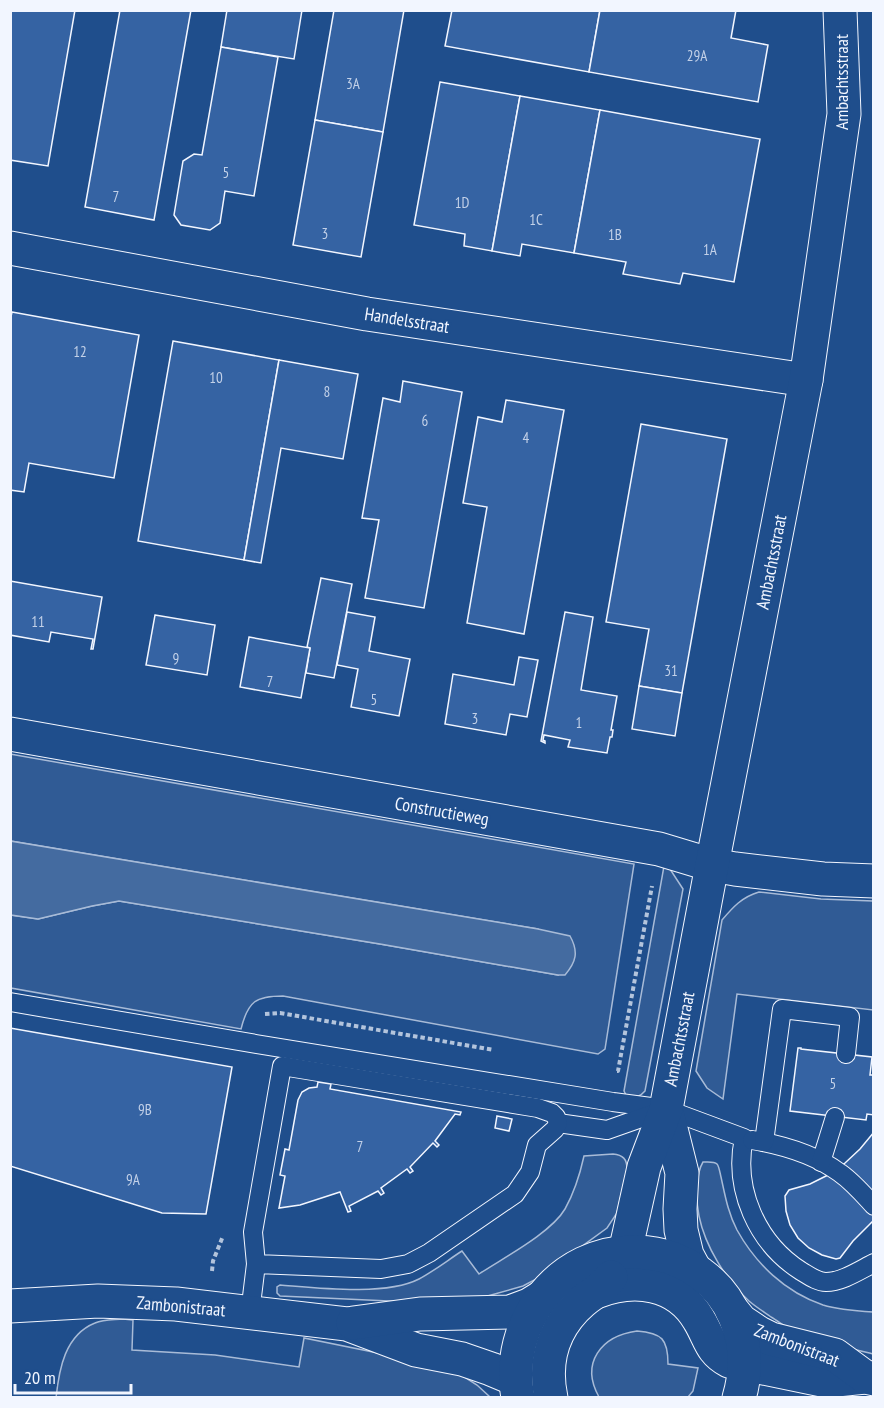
<svg xmlns="http://www.w3.org/2000/svg" width="884" height="1408" viewBox="0 0 884 1408" font-family="'PT Sans Narrow',sans-serif">
<style>
.green{fill:#305b95;stroke:#a8bbd7;stroke-width:1.5}
.water{fill:#446ba0;stroke:#a8bbd7;stroke-width:1.5}
.building{fill:#3563a3;stroke:#f2f6ff;stroke-width:1.5}
.lines{fill:none;stroke-linecap:round;stroke-linejoin:round}
.service-casing{stroke:#f2f6ff;stroke-width:20}
.minor-casing{stroke:#f2f6ff;stroke-width:35}
.tertiary-casing{stroke:#f2f6ff;stroke-width:35}
.path{stroke:#b3c4dc;stroke-width:4;stroke-dasharray:4.5 3;stroke-linecap:butt}
.service{stroke:#1f4e8c;stroke-width:18}
.minor{stroke:#1f4e8c;stroke-width:33}
.tertiary{stroke:#1f4e8c;stroke-width:33}
.labels{text-anchor:middle;dominant-baseline:central;stroke-width:4.5;stroke-linejoin:round;paint-order:stroke}
.number-label{font-size:15px;fill:#c3d1e8}
.street-label{font-size:18px;fill:#f2f6ff;stroke:#1f4e8c}
</style>
<rect width="100%" height="100%" fill="#1f4e8c"/>
<g class="green">
<path d="M10 754 634 864 605 1049 598 1054 283 996C256 996 248 1001 241 1029L11 988V915L38 919 92 906 119 901 380 944 558 975 538 929 11 841Z"/>
<path d="M664 866H668L683 889 645 1091C639 1098 635 1097 627 1097L624 1091Z"/>
<path d="M759 892 821 899 873 901V1010L737 994 723 1099 707 1088 696 1071 722 920C733 907 742 897 759 892Z"/>
<path d="M613 1154C623 1155 627 1159 627 1169L617 1213 607 1228 578 1249 563 1257 542 1276 523 1286 484 1297 433 1303 280 1296 277 1293V1287L280 1285C318 1288 386 1296 419 1279 434 1271 448 1260 462 1251L479 1274C503 1258 551 1233 565 1209 574 1193 580 1174 584 1156Z"/>
<path d="M703 1162C707 1162 714 1161 717 1164 719 1166 720 1173 721 1177 725 1195 728 1213 737 1230 756 1264 785 1292 823 1305 839 1310 856 1311 873 1312V1354C846 1347 816 1342 790 1329 784 1326 778 1321 771 1317 764 1312 756 1307 749 1301 726 1280 705 1246 699 1216 696 1201 695 1175 703 1162Z"/>
<path d="M123 1319 133 1320 132 1350 215 1355 299 1367 304 1338 432 1364 463 1376 477 1385 490 1397 56 1398C59 1369 65 1335 95 1323 104 1319 114 1320 123 1319Z"/>
<path d="M637 1331C662 1333 668 1339 668 1364L698 1368 693 1391 688 1397H599C580 1363 601 1336 637 1331Z"/>
</g>
<path class="water" d="M10 841 538 929 570 936C579 952 576 962 565 975H558L380 944 119 901 92 906 38 919 11 915Z"/>
<g class="building">
<path d="M10 10H75L48 166 10 160Z"/>
<path d="M120 10H191L154 220 85 207Z"/>
<path d="M227 10H302L294 59 221 47Z"/>
<path d="M334 10H404L383 132 315 120Z"/>
<path d="M452 10H600L589 72 445 46Z"/>
<path d="M600 10H736L731 38 768 45 758 102 589 72Z"/>
<path d="M221 47 278 57 254 196 225 191 220 223 210 230 181 225 174 215 183 161 194 154 202 155Z"/>
<path d="M440 82 520 96 492 251 464 246 465 234 414 225Z"/>
<path d="M520 96 600 110 574 253 522 244 520 256 492 251Z"/>
<path d="M600 110 760 139 734 282 683 273 680 284 623 274 626 262 574 253Z"/>
<path d="M315 120 383 132 361 257 293 245Z"/>
<path d="M12 312 139 335 114 478 29 463 24 492 10 490V321Z"/>
<path d="M173 341 279 360 244 560 138 541Z"/>
<path d="M279 360 358 374 343 459 281 448 261 563 244 560Z"/>
<path d="M403 381 462 392 424 608 365 598 379 520 362 518 383 398 400 402Z"/>
<path d="M506 400 564 410 524 634 467 623 487 507 463 503 478 417 502 422Z"/>
<path d="M641 424 727 439 682 693 639 686 649 629 606 622Z"/>
<path d="M321 578 352 584 334 678 306 673 310 648 307 647Z"/>
<path d="M10 581 102 597 93 649H91L93 639 51 632 49 642 10 635Z"/>
<path d="M347 612 375 617 369 651 410 659 399 716 351 707 358 669 337 665Z"/>
<path d="M565 612 593 617 581 690 617 696 611 730H613L612 737H610L607 753 568 747 570 740 544 735 543 740 545 741V743L541 741Z"/>
<path d="M155 615 215 625 207 675 146 665Z"/>
<path d="M249 637 310 648 301 698 240 687Z"/>
<path d="M519 657 538 660 527 717 510 714 506 735 445 724 453 674 514 685Z"/>
<path d="M639 686 682 693 675 736 632 729Z"/>
<path d="M10 1028 232 1067 206 1214 162 1213 10 1166Z"/>
<path d="M798 1048H801V1049L872 1057 870 1075H874V1115L867 1114 866 1120 790 1111Z"/>
<path d="M318 1082 331 1084 330 1089 461 1112 460 1115 455 1114 435 1141 439 1145 437 1147 433 1143 410 1167 413 1171 410 1173 407 1169 381 1188 384 1193 381 1195 378 1191 349 1206 351 1211 348 1212 340 1192 300 1205 279 1208 285 1176 280 1175 285 1149 289 1150 298 1100 302 1092 309 1088 317 1087Z"/>
<path d="M497 1116 512 1119 509 1131 495 1128Z"/>
<path d="M874 1132V1220L853 1241 840 1258 836 1259 822 1255 809 1248 798 1238 790 1225 786 1211 785 1196 789 1190 810 1184 828 1175 845 1163 860 1149Z"/>
</g>
<g class="lines">
<defs>
<g id="service">
<path d="M10 1002 256 1044 613 1102 666 1109 744 1138C733 1189 757 1243 801 1271 808 1275 817 1282 826 1282 842 1282 860 1270 874 1263"/>
<path d="M558 1123 607 1130 661 1111"/>
<path d="M752 1140C783 1145 814 1154 840 1173 853 1182 863 1194 874 1206"/>
<path d="M764 1142 782 1009 850 1017 846 1054"/>
<path d="M821 1162 835 1117"/>
<path d="M250 1313 256 1264 253 1232 282 1066 538 1108 552 1113 556 1117 558 1123 555 1129 537 1145 530 1172 515 1194 429 1253 408 1264 381 1269 256 1264"/>
</g>
<g id="minor">
<path d="M10 248 367 314 806 380"/>
<path d="M10 734 659 849 712 865 735 869 823 879 874 881"/>
<path d="M666 1109 682 1173 680 1209 681 1230 687 1255 694 1268"/>
<path d="M625 1252 644 1167 666 1109 712 865 806 380 844 114 840 10"/>
<path d="M10 1306 98 1301 176 1304 347 1324 416 1350 462 1359 491 1369 515 1379"/>
<path d="M353 1323 420 1314 510 1312 529 1305 542 1297"/>
</g>
<g id="tertiary">
<path d="M596 1292C634 1277 677 1282 699 1320 710 1338 710 1351 729 1361L827 1381 865 1377 874 1379"/>
<path d="M732 1310 741 1321 759 1333 771 1339 835 1355 865 1377"/>
<path d="M518 1398C504 1323 559 1250 637 1252 661 1253 683 1260 701 1274 716 1285 728 1300 735 1317 746 1343 747 1371 739 1398"/>
<path d="M551 1398C543 1360 554 1326 583 1301 593 1293 603 1288 611 1277"/>
</g>
</defs>
<use href="#service" class="service-casing"/>
<use href="#minor" class="minor-casing"/>
<use href="#tertiary" class="tertiary-casing"/>
<g class="path">
<path d="M265 1014 280 1013 494 1050"/>
<path d="M617 1071H618L652 886"/>
<path d="M212 1271 213 1261 223 1236"/>
</g>
<use href="#service" class="service"/>
<use href="#minor" class="minor"/>
<use href="#tertiary" class="tertiary"/>
</g>
<g class="labels">
<g class="number-label">
<text x="697" y="55">29A</text>
<text x="353" y="83">3A</text>
<text x="226" y="172">5</text>
<text x="116" y="196">7</text>
<text x="462" y="202">1D</text>
<text x="536" y="219">1C</text>
<text x="325" y="233">3</text>
<text x="615" y="234">1B</text>
<text x="710" y="249">1A</text>
<text x="80" y="351">12</text>
<text x="216" y="377">10</text>
<text x="327" y="391">8</text>
<text x="425" y="420">6</text>
<text x="526" y="437">4</text>
<text x="38" y="621">11</text>
<text x="176" y="658">9</text>
<text x="671" y="670">31</text>
<text x="270" y="681">7</text>
<text x="374" y="699">5</text>
<text x="475" y="718">3</text>
<text x="579" y="722">1</text>
<text x="833" y="1083">5</text>
<text x="145" y="1109">9B</text>
<text x="360" y="1146">7</text>
<text x="133" y="1179">9A</text>
</g>
<g class="street-label">
<text transform="translate(841 82) rotate(-90)">Ambachtsstraat</text>
<text transform="translate(407 320) rotate(9)">Handelsstraat</text>
<text transform="translate(771 562) rotate(-79)">Ambachtsstraat</text>
<text transform="translate(442 811) rotate(10)">Constructieweg</text>
<text transform="translate(679 1039) rotate(-79)">Ambachtsstraat</text>
<text transform="translate(181 1306) rotate(5)">Zambonistraat</text>
<text transform="translate(797 1345) rotate(21)">Zambonistraat</text>
</g>
</g>
<rect width="884" height="1408" fill="none" stroke="#f2f6ff" stroke-width="24"/>
<path d="M15 1384v9h116v-9" fill="none" stroke="#f2f6ff" stroke-width="3"/>
<text x="24" y="1384" font-size="18" fill="#f2f6ff" stroke="#1f4e8c" stroke-width="4.5" paint-order="stroke">20 m</text>
</svg>
